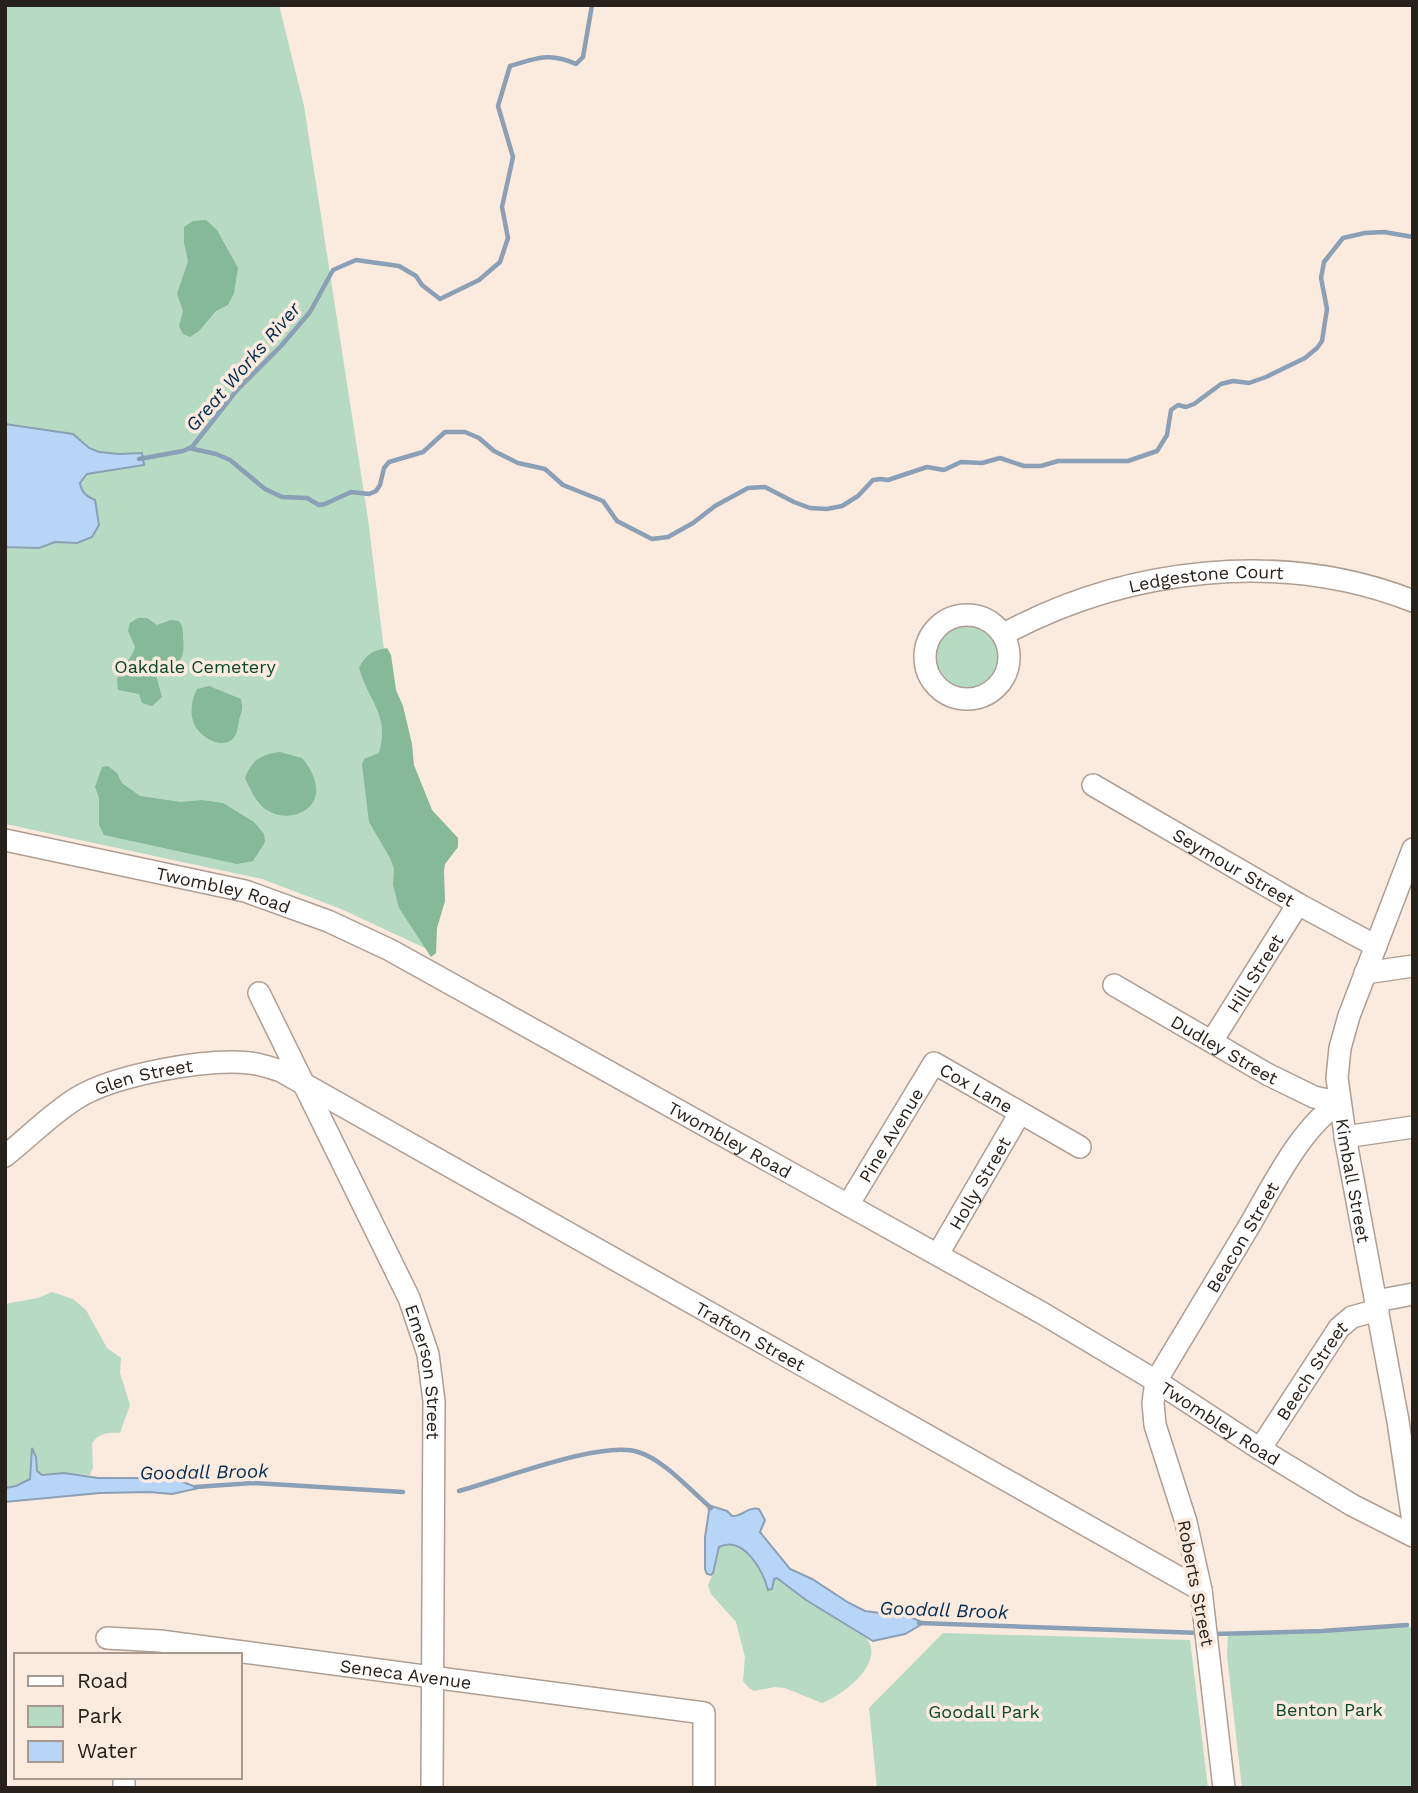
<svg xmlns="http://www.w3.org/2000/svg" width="1418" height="1793" viewBox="0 0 1418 1793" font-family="'Work Sans',sans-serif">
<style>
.green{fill:#b7dac3}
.forest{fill:#85b998}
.water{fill:#b6d5f7;stroke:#8b9fb5;stroke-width:2}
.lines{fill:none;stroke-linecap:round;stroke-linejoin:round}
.stream{stroke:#8b9fb5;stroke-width:4.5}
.minor-casing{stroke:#ae9e93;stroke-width:24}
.minor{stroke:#fff;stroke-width:21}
.labels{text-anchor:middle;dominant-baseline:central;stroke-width:7;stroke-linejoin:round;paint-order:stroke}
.street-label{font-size:18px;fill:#27211c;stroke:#fbeade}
.park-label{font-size:18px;fill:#08492a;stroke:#fbeade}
.water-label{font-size:19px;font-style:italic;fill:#022c52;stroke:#fbeade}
</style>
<rect width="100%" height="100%" fill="#fbeade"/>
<g class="green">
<path d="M5 5H279L304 106 368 519 394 732 427 949 341 909 262 879 5 824Z"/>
<circle cx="966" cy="657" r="34"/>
<path d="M52 1292 73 1299 86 1310 107 1348 121 1358 120 1373 130 1405 120 1433C109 1432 99 1433 92 1443L93 1467 90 1475 64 1473 42 1475 37 1471 32 1449 29 1479 16 1486 5 1488V1304L38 1298Z"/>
<path d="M729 1544C748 1549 764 1569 767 1588L773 1586 774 1579 777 1578 806 1600 866 1638C887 1662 842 1696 822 1703L785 1688 775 1687 754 1691 749 1688 743 1681 745 1657 736 1622 711 1594 708 1585 715 1569 714 1561 719 1547Z"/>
<path d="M1398 1624 1413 1628V1788H1242L1227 1656 1228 1634 1333 1630Z"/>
<path d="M943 1633 1190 1640 1208 1788H877L869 1708Z"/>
</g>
<g class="forest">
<path d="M206 220 217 230 238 268 234 293 228 305 216 311 199 331 190 337 183 334 179 326 183 311 177 294 188 261 184 243V227L193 221Z"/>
<path d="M138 618H147L157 625 171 620 179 621C183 627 183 630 183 638 186 661 177 667 156 675L162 697 152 706 142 703 139 694 118 690C114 663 129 668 135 647L128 631 130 623Z"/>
<path d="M387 648 391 655 396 690 403 706 412 744 414 765 432 810 458 838V847L445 864 444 871 445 901 437 928 436 953 431 957 399 908 393 885 394 869 390 858 369 822 362 765 364 759 379 753C390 714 369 703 359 668 365 655 373 650 387 648Z"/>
<path d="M209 686 241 699C243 708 242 711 239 720 238 726 238 731 235 736 224 753 197 736 193 721 190 710 192 699 197 689Z"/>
<path d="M280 752 302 758C344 809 282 832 259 803 253 796 249 786 245 778 251 761 261 754 280 752Z"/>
<path d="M108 766 117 773 122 783 140 796 181 802 202 800 223 803 254 822 264 834 265 842 253 861 237 864 104 835 99 825V798L95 787 102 767Z"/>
</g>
<g class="water">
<path d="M5 424 73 434 89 448 99 452 119 454 142 453 144 465 87 474 80 483C82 493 86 496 95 500L99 525 92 537 77 543 55 542 39 548 5 547Z"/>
<path d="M32 1448 36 1457 37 1471 42 1475 64 1473 98 1478H172L199 1488 172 1494 149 1492 100 1493 5 1502V1488L16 1486 30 1479Z"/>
<path d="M708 1505 727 1511 732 1516C742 1517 748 1506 759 1509L765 1520 760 1532 790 1569 812 1579 849 1603 865 1611 910 1617 924 1623 905 1634 873 1641 806 1600 777 1578 774 1579 772 1589 768 1590C763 1571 744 1535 719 1547L713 1573 711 1575 707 1574 705 1569V1537L709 1511Z"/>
</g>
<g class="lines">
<g class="stream">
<path d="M189 448 216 454 230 460 265 489 282 497 307 498 319 505 325 504 351 492 369 494 376 491 380 485 384 468 389 462 423 452 445 432H465L479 438 494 451 518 463 545 469 563 485 603 501 617 521 652 539 668 537 693 523 715 506 748 488 765 487 794 502 810 508 827 509 842 506 858 496 873 480 880 479 888 480 927 467 944 470 961 462 982 463 1000 458 1024 466H1041L1058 461H1128L1157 451 1167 435 1171 410 1178 405 1186 407 1194 404 1221 384 1233 381 1249 383 1266 377 1305 358 1317 348 1322 341 1327 309 1321 278 1324 262 1343 238 1365 233 1384 232 1413 237"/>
<path d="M139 459 183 451 192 447 237 390 281 346 310 312 333 270 356 260 399 266 416 276 422 285 440 299 479 280 500 262 508 238 502 207 513 157 498 106 510 66C537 58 550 52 576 64L583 57 592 5"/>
<path d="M195 1487 253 1483 403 1492"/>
<path d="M459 1491C500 1480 601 1440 638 1452 663 1459 691 1491 711 1508"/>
<path d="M919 1623 1201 1633"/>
<path d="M1213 1634 1322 1631 1407 1625"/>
</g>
<defs>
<g id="minor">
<circle cx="967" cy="657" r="42"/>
<path id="s1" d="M1004 634C1126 568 1282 549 1413 601"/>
<path id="s2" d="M1093 785 1298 904 1376 946"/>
<path id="s3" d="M5 840 245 891 328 921 390 950 1042 1313 1156 1381 1260 1449 1352 1505 1413 1536"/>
<path id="s4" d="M1413 849 1349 1016 1340 1048 1337 1078 1346 1142 1398 1421 1413 1522"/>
<path d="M1365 973 1413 966"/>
<path id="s5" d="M1114 985 1267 1074 1314 1097 1340 1103"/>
<path id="s6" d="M259 993 409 1298 428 1354 434 1401 432 1788"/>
<path id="s7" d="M1212 1041 1298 904"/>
<path d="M1345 1137 1413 1127"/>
<path id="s8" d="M5 1156C29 1137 51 1114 77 1098 114 1075 206 1058 250 1063 261 1064 271 1068 281 1071L1201 1590"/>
<path id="s9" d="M848 1205 934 1063 1080 1147"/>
<path id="s10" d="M938 1254 1020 1113"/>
<path d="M1376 1301 1413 1294"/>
<path id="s11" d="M1260 1449 1339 1328 1352 1317 1378 1310"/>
<path id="s12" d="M107 1638 160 1641 704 1713V1788"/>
<path d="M124 1788V1777"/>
<path id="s13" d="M1224 1788 1201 1590 1186 1522 1155 1425 1153 1403 1156 1381C1187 1330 1217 1279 1248 1228 1270 1191 1302 1124 1340 1103"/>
</g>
</defs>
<use href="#minor" class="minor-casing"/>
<use href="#minor" class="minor"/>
</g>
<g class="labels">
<g class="street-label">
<text stroke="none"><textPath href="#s1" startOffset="212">Ledgestone Court</textPath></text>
<text stroke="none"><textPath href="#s2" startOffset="163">Seymour Street</textPath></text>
<text stroke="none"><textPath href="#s3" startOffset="224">Twombley Road</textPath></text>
<text stroke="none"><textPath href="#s7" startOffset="80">Hill Street</textPath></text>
<text stroke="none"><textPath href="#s5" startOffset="128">Dudley Street</textPath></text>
<text stroke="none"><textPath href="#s8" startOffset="163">Glen Street</textPath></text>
<text stroke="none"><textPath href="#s9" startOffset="215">Cox Lane</textPath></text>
<text stroke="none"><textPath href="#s9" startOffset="82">Pine Avenue</textPath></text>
<text stroke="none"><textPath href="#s3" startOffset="791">Twombley Road</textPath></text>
<text stroke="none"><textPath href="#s4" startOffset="346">Kimball Street</textPath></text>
<text stroke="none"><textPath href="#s10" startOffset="82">Holly Street</textPath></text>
<text stroke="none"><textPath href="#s13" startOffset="583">Beacon Street</textPath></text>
<text stroke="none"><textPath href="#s8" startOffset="842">Trafton Street</textPath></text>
<text stroke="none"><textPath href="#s11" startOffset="94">Beech Street</textPath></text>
<text stroke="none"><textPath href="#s6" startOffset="416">Emerson Street</textPath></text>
<text stroke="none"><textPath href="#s3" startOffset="1358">Twombley Road</textPath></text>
<text transform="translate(1196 1583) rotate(79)">Roberts Street</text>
<text stroke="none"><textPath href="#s12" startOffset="301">Seneca Avenue</textPath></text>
</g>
<g class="park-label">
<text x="195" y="666">Oakdale Cemetery</text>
<text x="1329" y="1709">Benton Park</text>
<text x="984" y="1711">Goodall Park</text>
</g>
<g class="water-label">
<text transform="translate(243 367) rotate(-49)">Great Works River</text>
<text transform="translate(204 1472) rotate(-1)">Goodall Brook</text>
<text transform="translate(944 1610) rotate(2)">Goodall Brook</text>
</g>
</g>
<rect width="1418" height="1793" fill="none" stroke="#27211c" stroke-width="14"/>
<rect x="14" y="1653" width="228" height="126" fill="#fbeade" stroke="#a69a90" stroke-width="2"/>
<rect x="28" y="1676" width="35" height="10" fill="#ffffff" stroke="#a69a90" stroke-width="2"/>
<text x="77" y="1688" font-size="21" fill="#27211c">Road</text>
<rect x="28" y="1706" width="35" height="21" fill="#b7dac3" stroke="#a69a90" stroke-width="2"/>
<text x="77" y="1723" font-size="21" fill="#27211c">Park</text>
<rect x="28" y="1741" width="35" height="21" fill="#b6d5f7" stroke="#a69a90" stroke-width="2"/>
<text x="77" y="1758" font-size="21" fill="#27211c">Water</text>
</svg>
